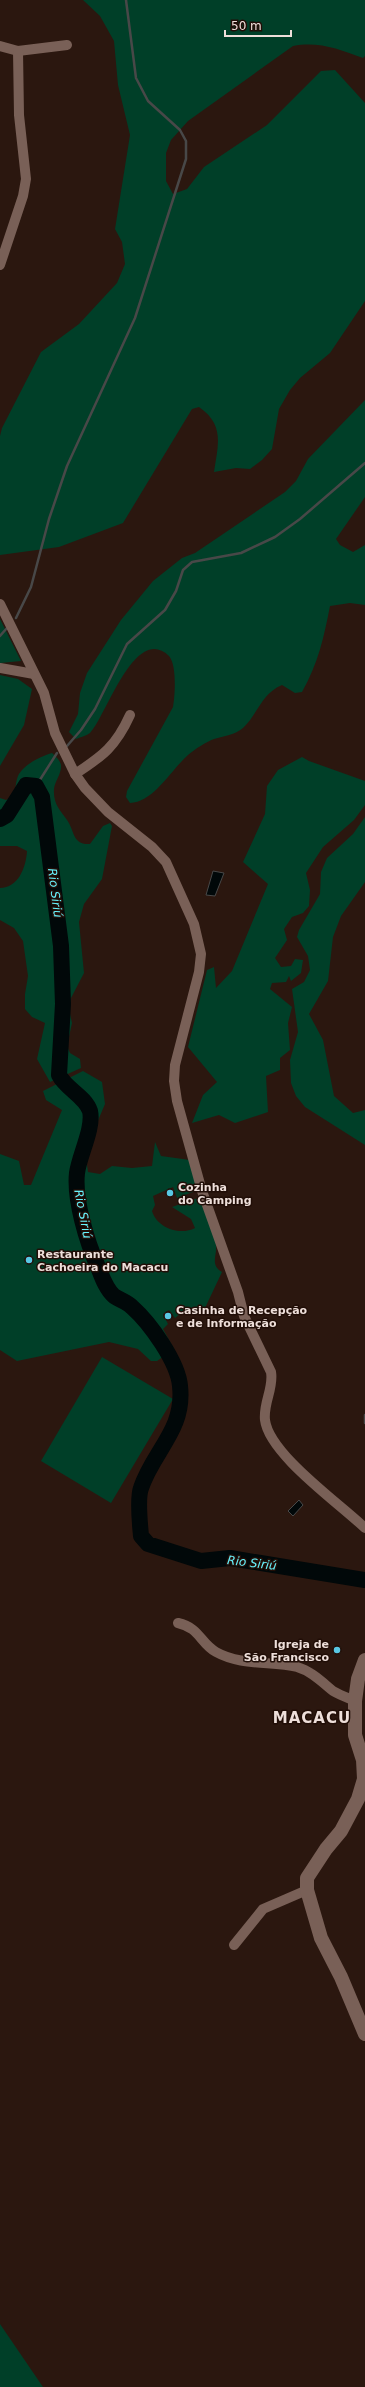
<svg xmlns="http://www.w3.org/2000/svg" width="365" height="2387" viewBox="0 0 365 2387" font-family="'DejaVu Sans',sans-serif">
<style>
.green{fill:#003f28}
.water{fill:#010809;stroke:#484848}
.lines{fill:none;stroke-linecap:round;stroke-linejoin:round}
.stream{stroke:#484848;stroke-width:2.5}
.river{stroke:#010809;stroke-width:16}
.street{stroke:#796057;stroke-width:10}
.secondary{stroke:#796057;stroke-width:14}
.poi-dot{fill:#59c8e4;stroke:#210e07;stroke-width:1.5}
.labels{text-anchor:middle;dominant-baseline:central;stroke-width:3;stroke-linejoin:round;paint-order:stroke}
.poi-label{font-size:11px;font-weight:bold;fill:#eedfda;stroke:#210e07;text-anchor:start}
.water-label{font-size:12px;font-style:italic;fill:#67f2fc;stroke:#210e07}
.district-label{font-size:15px;font-weight:bold;letter-spacing:1px;fill:#eedfda;stroke:#210e07}
</style>
<rect width="100%" height="100%" fill="#2b170f"/>
<g class="green">
<path d="M83 0H365V56L363 58C339 49 318 41 293 46L188 121 171 140 166 153V181L173 194 187 189 204 167 267 125 321 71 335 70 365 103V301L330 353 300 378 290 390 279 409 272 449 262 460 250 469 236 468 214 472C218 445 225 425 199 407L192 409 123 523 59 547 0 555V436L2 428 41 352 79 324 117 283 125 264 122 242 115 229 130 135 118 85 114 41 100 16Z"/>
<path d="M365 400V497L336 539 340 545 353 552 365 545V605L350 603 330 606C324 637 318 664 302 692L295 693 282 685C261 694 258 714 243 728 235 735 224 736 214 739 206 742 195 749 188 755 171 770 154 802 130 803L126 797 127 791 173 707C175 696 177 665 169 656 135 623 106 717 90 733 86 736 80 737 76 739L69 732 78 714 80 693 87 673 121 620 153 581 182 558 195 553 285 492 296 481 308 459Z"/>
<path d="M0 619 21 661 0 663Z"/>
<path d="M0 675 18 679 32 689 24 725 0 766Z"/>
<path d="M52 753C56 757 60 760 61 765 62 773 55 781 54 789 53 804 60 810 67 820 75 831 72 845 90 844L103 826 110 823 112 826 102 879 84 904 79 922 84 973 71 998 69 1009 72 1023 67 1046 70 1053 80 1059 81 1068 50 1082 37 1059 45 1023 32 1017 25 1009V994L28 976 23 941 14 928 0 920V888C18 888 26 868 27 851L17 846H0V798L6 800C18 795 14 786 18 776 23 765 41 756 52 753Z"/>
<path d="M302 757 309 761 365 781V805L354 820 323 847 306 873 310 890 309 906 303 913 292 917 284 929 287 940 275 958 281 967 291 966 295 959 303 960 301 973 291 981 289 976 286 982 272 983 270 989 292 1007 288 1023 290 1050 280 1058V1070L266 1076 268 1112 235 1123 219 1115 192 1123 203 1095 217 1082 188 1047 207 970 214 967 216 988 232 971 268 884 243 862 265 814 267 786 278 770Z"/>
<path d="M365 817V882L341 916 333 937 328 981 309 1014 323 1040 334 1096 353 1113 365 1110V1145L305 1107 296 1096 291 1083 290 1060 298 1032 292 989 304 982 310 970 308 956 297 937 299 930 320 894 321 872 327 858 353 834Z"/>
<path d="M83 1071 102 1082 105 1104 85 1151 88 1172 100 1174 112 1166 132 1168 152 1166 155 1142 161 1156 190 1160 198 1190 177 1198 173 1187 153 1196 155 1205 152 1211C157 1228 180 1236 195 1228L191 1219 172 1207 201 1197C205 1210 216 1232 216 1246 217 1256 210 1265 222 1272L205 1308H187L175 1318 169 1310 163 1314 168 1324 163 1329 174 1349 157 1361H151L138 1349 109 1342 17 1361 0 1350V1154L19 1161 24 1185H31L62 1110 46 1100 43 1091Z"/>
<path d="M102 1357 173 1399 111 1503 41 1461Z"/>
<path d="M0 2324 43 2387H0Z"/>
</g>
<g class="water">
<path d="M213 871 224 873 215 896 206 895Z"/>
<path d="M93 1232C96 1241 94 1245 87 1252L83 1237Z"/>
<path d="M299 1500 303 1505 293 1516 288 1511Z"/>
</g>
<g class="lines">
<g class="stream">
<path d="M16 618 31 587 49 519 67 466 135 318 186 159V141L180 130 148 101 136 78 126 0"/>
<path d="M0 636 7 628"/>
<path d="M67 746 81 730 95 709 127 644 165 610 176 591 183 570 192 562 241 553 275 537 300 519 365 463"/>
<path d="M36 786 57 753"/>
<path d="M365 1415V1423"/>
</g>
<path class="river" d="M0 819 7 815 26 785 36 786 42 797 61 946 63 1004 59 1075C66 1089 85 1096 90 1111 94 1128 79 1156 77 1173 74 1200 87 1242 98 1267 102 1277 106 1289 114 1296 120 1300 127 1302 132 1307 150 1323 178 1362 180 1386 185 1430 153 1451 141 1488 137 1499 140 1524 141 1536L148 1544 201 1561 230 1558 365 1580"/>
<g class="street">
<path d="M0 46 18 51 67 45"/>
<path d="M0 265 23 196 26 179 19 115 18 51"/>
<path d="M0 604 44 693 55 733 75 774 85 788 108 812 152 847 166 862 194 924 201 954 199 972 175 1065 174 1081 177 1101 202 1191 238 1292 244 1316 271 1372C274 1388 263 1403 265 1420 269 1454 339 1503 365 1528"/>
<path d="M0 668 34 674"/>
<path d="M75 774C103 756 116 746 130 715"/>
<path d="M178 1623C200 1628 200 1643 216 1652 241 1666 271 1661 297 1667 311 1671 322 1682 333 1691 340 1695 348 1698 355 1701"/>
<path d="M234 1945 263 1909 307 1890"/>
</g>
<path class="secondary" d="M365 1660 358 1679 355 1701V1735L363 1760 364 1779 358 1799 341 1831 326 1849 307 1878V1890L321 1938 341 1977 365 2034"/>
</g>
<g class="poi-dot">
<circle cx="170" cy="1193" r="4"/>
<circle cx="29" cy="1260" r="4"/>
<circle cx="168" cy="1316" r="4"/>
<circle cx="337" cy="1650" r="4"/>
</g>
<g class="labels">
<g class="poi-label">
<text x="178" y="1187">Cozinha<tspan x="178" dy="13">do Camping</tspan></text>
<text x="37" y="1254">Restaurante<tspan x="37" dy="13">Cachoeira do Macacu</tspan></text>
<text x="176" y="1310">Casinha de Recepção<tspan x="176" dy="13">e de Informação</tspan></text>
<text x="329" y="1644" text-anchor="end">Igreja de<tspan x="329" dy="13">São Francisco</tspan></text>
</g>
<g class="water-label">
<text transform="translate(55 893) rotate(83)">Rio Siriú</text>
<text transform="translate(83 1214) rotate(79)">Rio Siriú</text>
<text transform="translate(252 1563) rotate(7)">Rio Siriú</text>
</g>
<g class="district-label">
<text x="312" y="1718">MACACU</text>
</g>
</g>
<path d="M225 30v6h66v-6" fill="none" stroke="#eedfda" stroke-width="2"/>
<text x="231" y="30" font-size="12" fill="#eedfda" stroke="#210e07" stroke-width="3" paint-order="stroke">50 m</text>
</svg>
